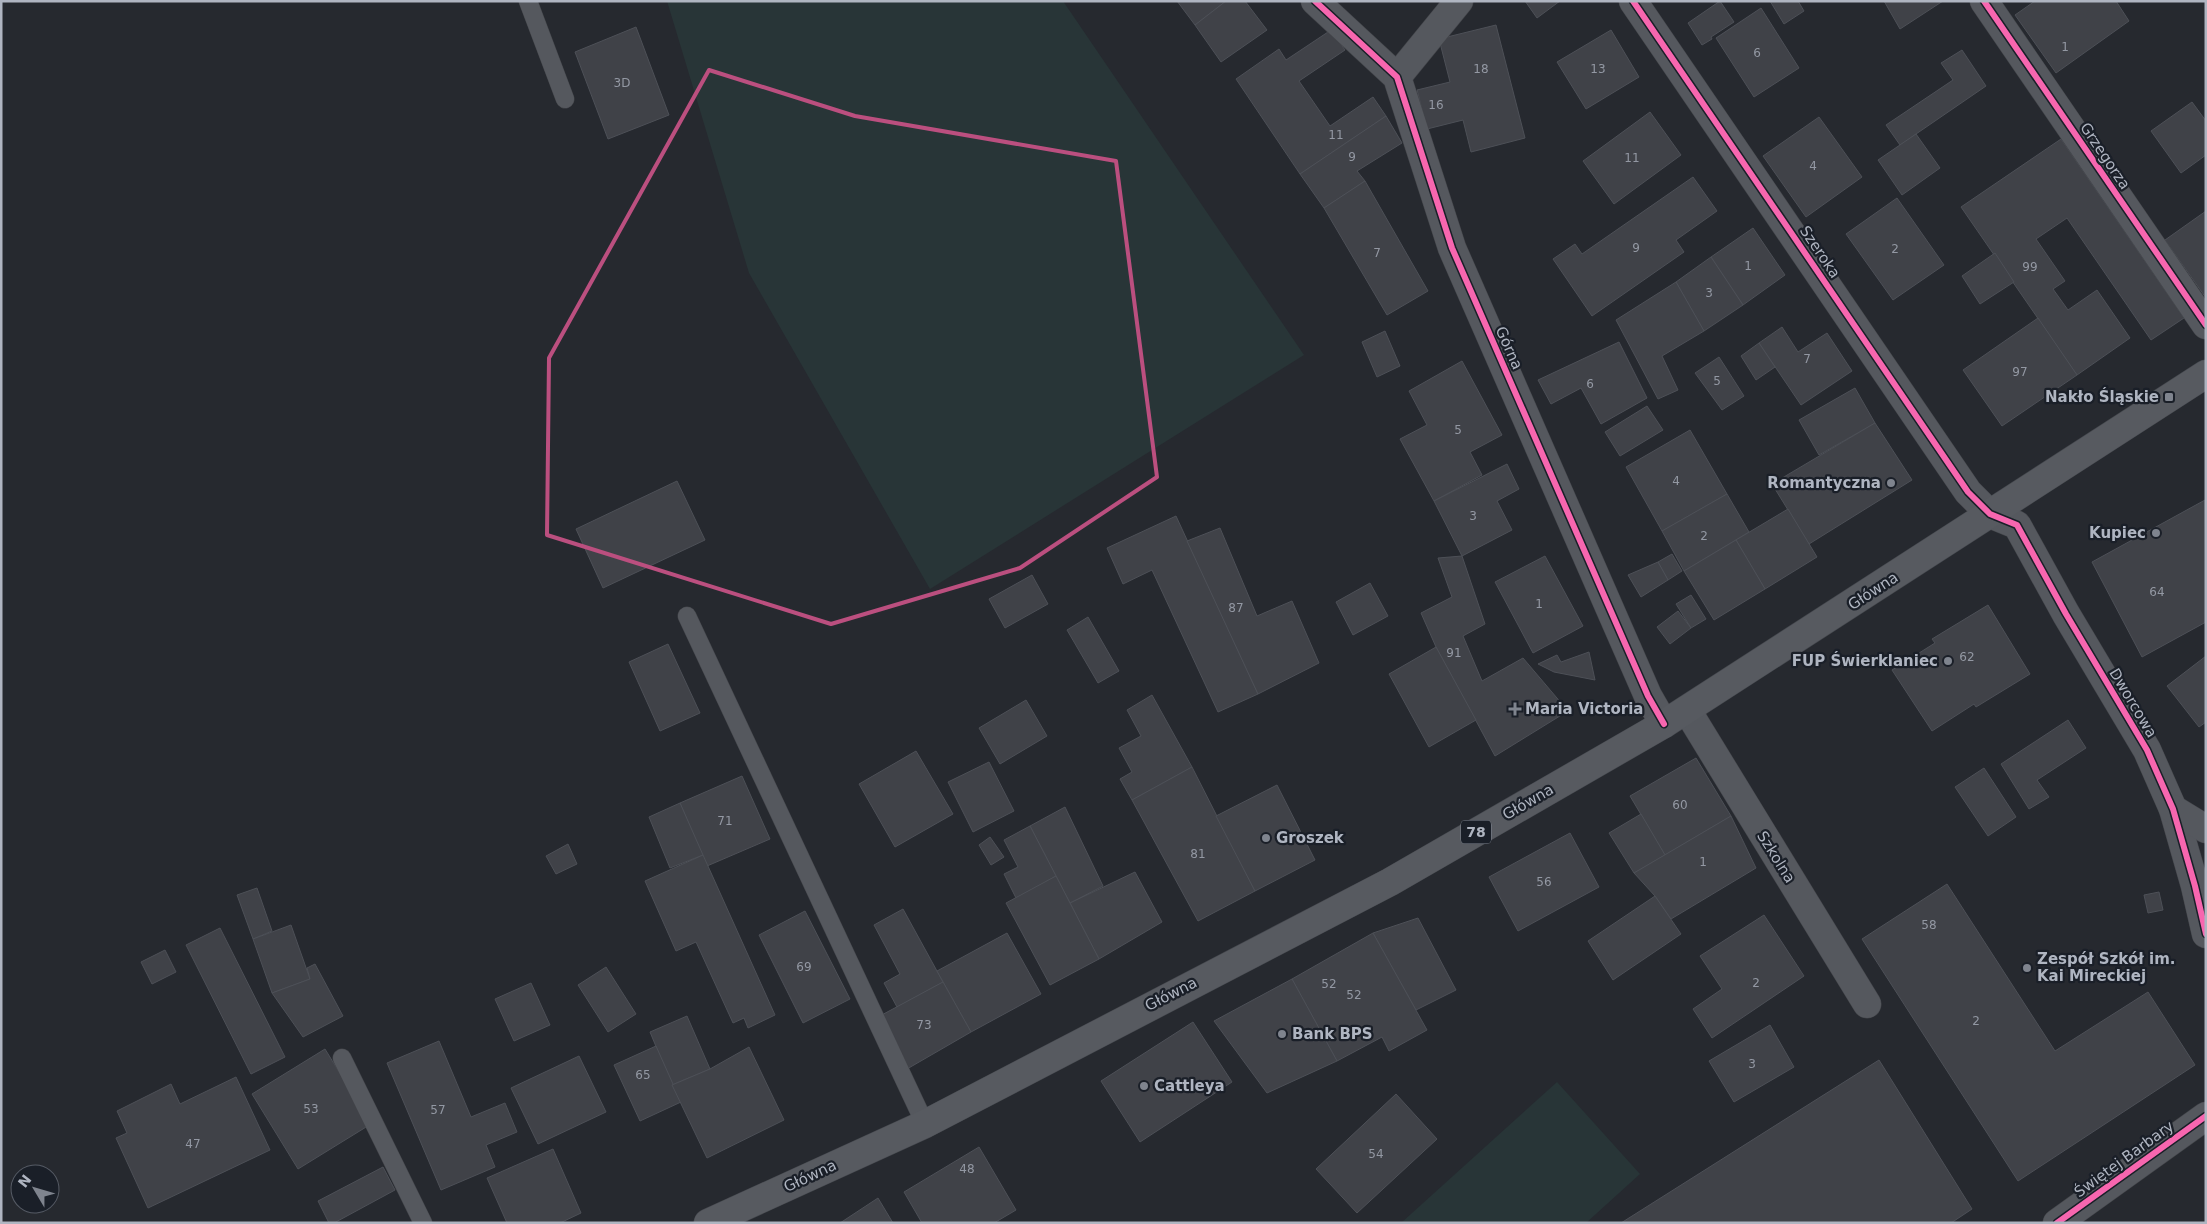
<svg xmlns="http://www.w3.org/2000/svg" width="2207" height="1224" viewBox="0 0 2207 1224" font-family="'DejaVu Sans',sans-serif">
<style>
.green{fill:#283537}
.building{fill:#404248;stroke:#4d5057}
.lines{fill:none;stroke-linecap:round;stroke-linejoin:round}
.lane-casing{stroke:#43454a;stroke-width:19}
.street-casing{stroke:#43454a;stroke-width:29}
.primary-casing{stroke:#43464c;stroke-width:29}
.lane{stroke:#55585e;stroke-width:18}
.street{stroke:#55585e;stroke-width:28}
.primary{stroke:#575a60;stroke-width:28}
.cycleway-casing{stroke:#1a1f28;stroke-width:9}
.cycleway{stroke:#f766af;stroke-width:6}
.marked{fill:none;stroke:#bb4f7f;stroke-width:4;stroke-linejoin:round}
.poi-dot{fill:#7f848e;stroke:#1a1f28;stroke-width:2}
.labels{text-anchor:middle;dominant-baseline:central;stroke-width:4.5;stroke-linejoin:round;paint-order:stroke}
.number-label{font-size:12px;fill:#9398a3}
.shield{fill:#1a1f28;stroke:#828893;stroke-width:1}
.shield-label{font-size:14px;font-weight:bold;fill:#afb5c1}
.street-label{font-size:15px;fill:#afb5c1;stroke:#1a1f28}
.poi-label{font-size:15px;font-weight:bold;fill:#afb5c1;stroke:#1a1f28;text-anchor:start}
</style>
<rect width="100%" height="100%" fill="#26292f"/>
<g class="green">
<path d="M667 1H1063L1304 355 930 589 749 273Z"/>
<path d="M1557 1082 1640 1174 1586 1223H1401Z"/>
</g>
<g class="building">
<path d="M1177 1H1226L1195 25Z"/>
<path d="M1226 1H1245L1267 30 1221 62 1195 25Z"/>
<path d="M1525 1H1560L1537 18Z"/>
<path d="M1720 1 1734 22 1711 37 1712 39 1702 45 1688 23Z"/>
<path d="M1798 1 1804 11 1784 24 1770 1Z"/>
<path d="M1884 1H1943L1900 29Z"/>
<path d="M2035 1H2116L2129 21 2056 73 2015 15Z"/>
<path d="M1761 8 1799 68 1754 97 1716 38Z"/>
<path d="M1496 25 1525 138 1471 152 1463 120 1427 129 1417 90 1450 82 1439 39Z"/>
<path d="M636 27 669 115 608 139 575 52Z"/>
<path d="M1331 30 1345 50 1299 81 1330 126 1373 97 1386 116 1300 174 1236 79 1279 49 1286 60Z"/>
<path d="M1611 30 1639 77 1586 109 1557 62Z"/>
<path d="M1962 50 1986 86 1900 145 1886 125 1953 80 1941 63Z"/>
<path d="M2192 102 2206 121V155L2181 173 2151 131Z"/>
<path d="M1650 112 1681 155 1614 204 1583 161Z"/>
<path d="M1386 116 1402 143 1357 171 1365 181 1324 208 1300 174Z"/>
<path d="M1819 117 1862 177 1806 217 1763 156Z"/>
<path d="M1916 134 1940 168 1902 195 1878 160Z"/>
<path d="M2061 139 2184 318 2151 340 2067 218 2036 239 2065 281 2053 289 2068 310 2097 290 2130 338 2077 375 1961 207Z"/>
<path d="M1693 177 1717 211 1676 240 1684 252 1592 316 1553 259 1575 244 1582 254Z"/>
<path d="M1365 181 1428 291 1387 315 1324 208Z"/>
<path d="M1897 198 1944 265 1893 300 1846 234Z"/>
<path d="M2206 211V298L2165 240Z"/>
<path d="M1753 228 1785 275 1743 305 1711 257Z"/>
<path d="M1995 253 2014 282 1980 304 1962 276Z"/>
<path d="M1711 257 1743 305 1704 331 1676 282Z"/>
<path d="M1676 282 1704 331 1662 356 1678 390 1658 399 1616 320Z"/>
<path d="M2038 318 2077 375 2002 426 1963 370Z"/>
<path d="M1782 327 1798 352 1827 333 1852 371 1801 405 1759 343Z"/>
<path d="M1385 331 1400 366 1377 377 1362 342Z"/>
<path d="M1619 342 1647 398 1601 424 1581 388 1551 404 1538 380Z"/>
<path d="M1759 343 1775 367 1756 380 1741 356Z"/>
<path d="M1719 357 1744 396 1722 410 1695 373Z"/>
<path d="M1462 361 1502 435 1470 452 1482 475 1434 501 1400 439 1427 425 1409 391Z"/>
<path d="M1855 388 1875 423 1819 455 1799 420Z"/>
<path d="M1647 406 1663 430 1620 456 1605 432Z"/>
<path d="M1875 423 1912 480 1809 544 1772 484Z"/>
<path d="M1690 430 1727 494 1662 531 1626 467Z"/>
<path d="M1507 464 1519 489 1497 501 1512 530 1462 556 1434 501Z"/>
<path d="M677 481 705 540 603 588 576 529Z"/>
<path d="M1727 494 1749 532 1684 571 1662 531Z"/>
<path d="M2205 500 2206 622 2142 657 2092 562Z"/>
<path d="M1788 509 1817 557 1765 589 1736 540Z"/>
<path d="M1176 516 1258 694 1218 712 1152 570 1123 584 1107 548Z"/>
<path d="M1220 528 1257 616 1292 601 1319 663 1258 694 1187 541Z"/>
<path d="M1736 540 1765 589 1714 620 1684 571Z"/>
<path d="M1672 554 1682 571 1668 580 1658 562Z"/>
<path d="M1462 556 1485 624 1463 636 1482 681 1523 658 1568 711 1495 756 1436 647 1421 613 1452 597 1438 558Z"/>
<path d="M1545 556 1583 626 1533 653 1495 582Z"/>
<path d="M1658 562 1668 580 1641 597 1628 575Z"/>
<path d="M1032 575 1048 604 1005 628 989 599Z"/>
<path d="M1370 583 1388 616 1353 635 1336 602Z"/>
<path d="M1691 595 1706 619 1691 628 1676 604Z"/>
<path d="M1988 605 2030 674 1976 707 1974 704 1932 731 1892 670 1935 643 1932 639Z"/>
<path d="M1678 611 1691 628 1670 644 1657 627Z"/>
<path d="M1088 617 1119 671 1098 683 1067 630Z"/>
<path d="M668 644 700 713 660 731 629 662Z"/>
<path d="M1436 647 1476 720 1429 747 1389 674Z"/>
<path d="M1589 652 1595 680 1554 672 1538 664 1557 655 1561 662Z"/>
<path d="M2206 656V722L2199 727 2167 686Z"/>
<path d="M1152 695 1192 767 1132 800 1120 779 1132 772 1119 748 1141 736 1127 710Z"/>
<path d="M1026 700 1047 736 1000 764 979 728Z"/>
<path d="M2068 720 2086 748 2037 780 2049 797 2029 809 2001 764Z"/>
<path d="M916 751 953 814 895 847 859 784Z"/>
<path d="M1696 758 1731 816 1665 855 1630 796Z"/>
<path d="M989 762 1014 811 973 832 948 782Z"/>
<path d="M1192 767 1255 891 1198 921 1132 800Z"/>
<path d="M1984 768 2016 817 1988 836 1955 787Z"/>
<path d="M742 776 770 839 707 866 680 803Z"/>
<path d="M1277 785 1315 860 1255 891 1216 816Z"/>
<path d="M680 803 703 855 670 868 649 817Z"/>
<path d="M1065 807 1103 886 1070 903 1030 826Z"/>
<path d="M1641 814 1665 855 1634 873 1609 833Z"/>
<path d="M1731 816 1756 868 1671 919 1655 896 1634 873Z"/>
<path d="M1030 826 1056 876 1016 898 1004 874 1018 867 1004 840Z"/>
<path d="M1570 833 1599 887 1518 931 1489 877Z"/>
<path d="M990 837 1004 857 991 865 979 845Z"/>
<path d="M568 844 577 864 556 874 546 856Z"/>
<path d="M703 855 775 1015 748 1028 744 1018 733 1023 696 942 676 951 645 881Z"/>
<path d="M1135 872 1162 922 1099 959 1070 903Z"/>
<path d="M1056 876 1099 959 1050 985 1006 903Z"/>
<path d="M1947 884 2055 1051 2148 992 2195 1065 2018 1181 1862 939Z"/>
<path d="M257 888 272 931 253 939 237 895Z"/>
<path d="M2159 892 2163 910 2148 913 2144 895Z"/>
<path d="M1655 896 1681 934 1613 980 1588 941Z"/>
<path d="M903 909 943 982 897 1007 884 983 900 974 874 925Z"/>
<path d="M805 911 850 999 803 1023 759 935Z"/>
<path d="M1764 915 1804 976 1712 1038 1693 1009 1722 989 1700 956Z"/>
<path d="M1418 918 1456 990 1416 1010 1373 933Z"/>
<path d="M291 925 310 979 272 993 253 939Z"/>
<path d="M220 928 285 1057 251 1074 186 945Z"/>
<path d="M1007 933 1041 994 971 1032 937 971Z"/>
<path d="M1373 933 1427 1030 1389 1051 1382 1037 1337 1061 1292 979Z"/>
<path d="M165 950 176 972 152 984 141 962Z"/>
<path d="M315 964 343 1016 303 1037 272 993 310 979 307 968Z"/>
<path d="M606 967 636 1014 608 1032 578 985Z"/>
<path d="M1292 979 1337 1061 1267 1093 1214 1021Z"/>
<path d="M943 982 971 1032 907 1069 878 1017Z"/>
<path d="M531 983 550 1025 514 1041 495 999Z"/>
<path d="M687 1016 710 1069 672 1085 650 1032Z"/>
<path d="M1193 1022 1232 1082 1140 1142 1101 1081Z"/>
<path d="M1770 1025 1794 1067 1734 1102 1709 1061Z"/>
<path d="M439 1041 471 1117 505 1103 517 1132 486 1145 495 1167 441 1190 387 1063Z"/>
<path d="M656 1046 681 1102 640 1121 614 1065Z"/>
<path d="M749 1047 784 1120 707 1158 672 1085 710 1069Z"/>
<path d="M325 1049 371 1124 298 1169 252 1094Z"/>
<path d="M579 1056 606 1112 538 1144 511 1088Z"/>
<path d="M1879 1060 1972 1209 1951 1223H1621Z"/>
<path d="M236 1077 270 1150 148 1208 116 1138 127 1133 117 1111 171 1084 180 1104Z"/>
<path d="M1396 1094 1437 1139 1357 1213 1316 1169Z"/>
<path d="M979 1147 1016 1210 994 1223H922L904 1192Z"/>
<path d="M553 1149 581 1213 560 1223H507L487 1178Z"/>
<path d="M383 1167 395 1190 334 1223H329L318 1201Z"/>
<path d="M878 1198 893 1223H840Z"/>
</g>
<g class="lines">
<defs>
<g id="lane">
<path d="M528 1 565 99"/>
<path d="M687 616 925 1124"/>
<path d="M342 1058 423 1223"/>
</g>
<g id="street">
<path d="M1315 1 1397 77 1452 248 1648 696 1664 724"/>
<path d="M1633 1 1968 492 1990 514 2017 525 2066 614 2147 750 2173 809 2195 886 2206 934"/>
<path d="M1984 1 2206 325"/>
<path d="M1397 77 1459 1"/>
<path d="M1687 710 1867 1004"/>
<path d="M2173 809 2206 829"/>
<path d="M2057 1223 2206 1116"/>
</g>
<path id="primary" d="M708 1223 925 1124 1390 882 1664 724 2206 374"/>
</defs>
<use href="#lane" class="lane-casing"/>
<use href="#street" class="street-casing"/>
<use href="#primary" class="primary-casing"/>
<use href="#lane" class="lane"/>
<use href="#street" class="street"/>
<use href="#primary" class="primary"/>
<defs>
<g id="cycleway">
<path d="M1315 1 1397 77 1452 248 1648 696 1664 724"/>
<path d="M1633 1 1968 492 1990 514 2017 525 2066 614 2147 750 2173 809 2195 886 2206 934"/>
<path d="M1984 1 2206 325"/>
<path d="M2057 1223 2206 1116"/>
</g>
</defs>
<use href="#cycleway" class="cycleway-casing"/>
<use href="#cycleway" class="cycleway"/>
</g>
<path class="marked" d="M709 70 855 116 1116 161 1157 477 1020 568 831 624 547 535 549 358Z"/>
<g class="poi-dot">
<rect x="2164" y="392" width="10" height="10" rx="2.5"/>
<circle cx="1891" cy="483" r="5"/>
<circle cx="2156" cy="533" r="5"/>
<circle cx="1948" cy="661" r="5"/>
<path d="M1512.5 701.5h5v5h5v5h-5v5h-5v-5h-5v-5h5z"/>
<circle cx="1266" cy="838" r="5"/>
<circle cx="2027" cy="968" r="5"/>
<circle cx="1282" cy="1034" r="5"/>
<circle cx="1144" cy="1086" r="5"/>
</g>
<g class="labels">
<g class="number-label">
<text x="2065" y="47">1</text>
<text x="1757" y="53">6</text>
<text x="1481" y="69">18</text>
<text x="1598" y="69">13</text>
<text x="622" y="83">3D</text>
<text x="1436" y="105">16</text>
<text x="1336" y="135">11</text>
<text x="1352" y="157">9</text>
<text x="1632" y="158">11</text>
<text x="1813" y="166">4</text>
<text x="1636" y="248">9</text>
<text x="1895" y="249">2</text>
<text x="1377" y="253">7</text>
<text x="1748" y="266">1</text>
<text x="2030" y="267">99</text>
<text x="1709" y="293">3</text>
<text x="1807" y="359">7</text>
<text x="2020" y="372">97</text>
<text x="1717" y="381">5</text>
<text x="1590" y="384">6</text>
<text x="1458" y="430">5</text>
<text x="1676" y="481">4</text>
<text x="1473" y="516">3</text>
<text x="1704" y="536">2</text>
<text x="2157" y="592">64</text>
<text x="1539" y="604">1</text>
<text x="1236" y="608">87</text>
<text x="1454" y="653">91</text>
<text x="1967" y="657">62</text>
<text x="1680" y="805">60</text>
<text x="725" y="821">71</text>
<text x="1198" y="854">81</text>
<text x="1703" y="862">1</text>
<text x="1544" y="882">56</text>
<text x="1929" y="925">58</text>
<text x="804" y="967">69</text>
<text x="1756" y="983">2</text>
<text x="1329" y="984">52</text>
<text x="1354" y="995">52</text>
<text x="1976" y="1021">2</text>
<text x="924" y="1025">73</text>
<text x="1752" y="1064">3</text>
<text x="643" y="1075">65</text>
<text x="311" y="1109">53</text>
<text x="438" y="1110">57</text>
<text x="193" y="1144">47</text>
<text x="1376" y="1154">54</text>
<text x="967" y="1169">48</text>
</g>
<rect class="shield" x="1461" y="820.5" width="30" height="23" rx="4"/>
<g class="shield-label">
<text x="1476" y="832">78</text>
</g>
<g class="street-label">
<text transform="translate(2105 156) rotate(56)">Grzegorza</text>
<text transform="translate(1820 252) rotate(56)">Szeroka</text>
<text transform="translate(1509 348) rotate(66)">Górna</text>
<text transform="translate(1873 591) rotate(-33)">Główna</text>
<text transform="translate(2133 703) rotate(59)">Dworcowa</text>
<text transform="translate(1528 802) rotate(-30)">Główna</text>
<text transform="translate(1776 857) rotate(58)">Szkolna</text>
<text transform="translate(1171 994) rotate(-27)">Główna</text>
<text transform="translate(2124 1159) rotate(-36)">Świętej Barbary</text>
<text transform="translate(810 1176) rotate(-25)">Główna</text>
</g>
<g class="poi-label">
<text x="2159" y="397" text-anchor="end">Nakło Śląskie</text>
<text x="1881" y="483" text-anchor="end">Romantyczna</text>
<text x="2146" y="533" text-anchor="end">Kupiec</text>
<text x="1938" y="661" text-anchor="end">FUP Świerklaniec</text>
<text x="1525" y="709">Maria Victoria</text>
<text x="1276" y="838">Groszek</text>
<text x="2037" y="959">Zespół Szkół im.<tspan x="2037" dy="17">Kai Mireckiej</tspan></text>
<text x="1292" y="1034">Bank BPS</text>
<text x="1154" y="1086">Cattleya</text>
</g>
</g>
<rect width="2207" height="1224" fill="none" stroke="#afb5c1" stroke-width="5"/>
<g transform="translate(35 1189) rotate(308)"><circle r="24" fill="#1a1f28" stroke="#565b65"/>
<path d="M0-4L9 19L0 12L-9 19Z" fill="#7f848e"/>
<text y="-8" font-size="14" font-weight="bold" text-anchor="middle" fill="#afb5c1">N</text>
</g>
</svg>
